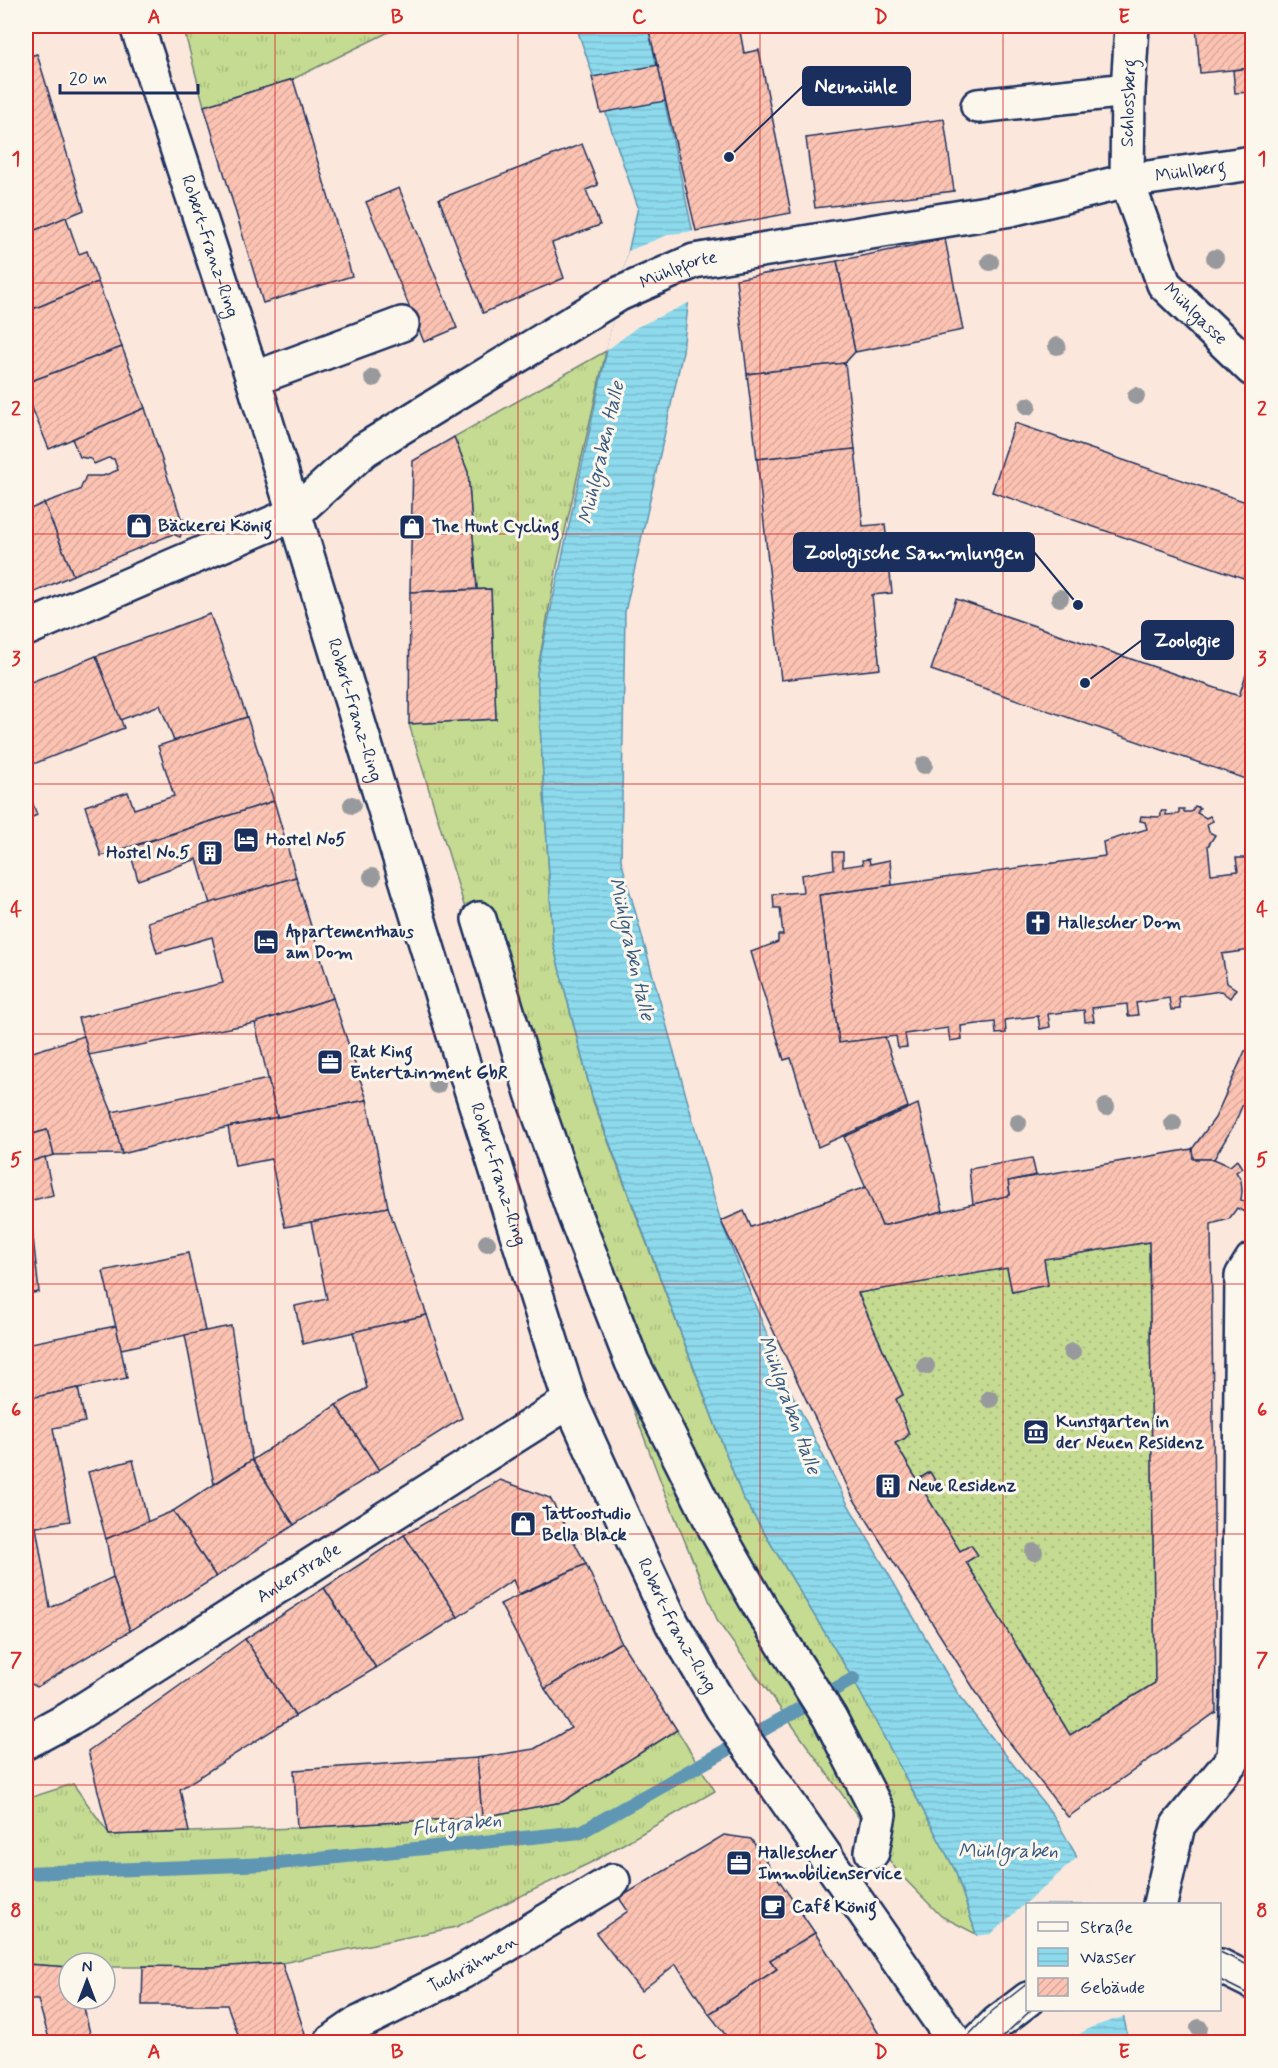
<svg xmlns="http://www.w3.org/2000/svg" width="1278" height="2068" viewBox="0 0 1278 2068" font-family="Mynerve,sans-serif">
<style>
.grass{fill:url(#grass-tufts);stroke:#708578;stroke-width:1.5}
.garden{fill:url(#garden-dots);stroke:#708578;stroke-width:1.5}
.water{fill:url(#water-rules);stroke:#5f96b3;stroke-width:1.5}
.pier{fill:#fbe7db}
.lines{fill:none;stroke-linecap:round;stroke-linejoin:round}
.stream{stroke:#5f96b3;stroke-width:14}
.building{fill:url(#building-hatch);stroke:#1b2f5e;stroke-width:1.5;fill-rule:evenodd}
.minor-casing{stroke:#1b2f5e;stroke-width:38}
.minor{stroke:#fbf7ec;stroke-width:33}
.tram{stroke:#1b2f5e;stroke-width:1.5}
.tree{fill:#97999d}
.grid{fill:none;stroke:#d62828;stroke-width:1.5;stroke-opacity:0.55}
.labels{text-anchor:middle;dominant-baseline:central;stroke-width:6;stroke-linejoin:round;paint-order:stroke}
.street-label{font-size:18px;fill:#1b2f5e;stroke:#fbf7ec}
.poi-label{font-size:18px;font-weight:bold;fill:#1b2f5e;stroke:#fbf7ec;text-anchor:start}
.water-label{font-size:20px;font-style:italic;fill:#385a82;stroke:#fbf7ec}
.leader{fill:none;stroke:#1b2f5e;stroke-width:2}
.callout-dot{fill:#1b2f5e;stroke:#fbf7ec;stroke-width:2}
.callout{fill:#1b2f5e;stroke:#1b2f5e;stroke-width:2}
.callout-label{font-size:20px;text-anchor:middle;font-weight:bold;fill:#fff}
.neatline{fill:none;stroke:#d62828;stroke-width:2}
.grid-label{font-size:20px;text-anchor:middle;font-weight:bold;fill:#d62828}
</style>
<defs>
<pattern id="grass-tufts" width="24" height="20" patternUnits="userSpaceOnUse" patternTransform="scale(1.5)"><rect width="24" height="20" fill="#c5db91"/><path d="M3 7l-1-3M5 7V3M7 7l1-3M15 17l-1-3M17 17v-4M19 17l1-3" fill="none" stroke="#a9bc7f"/></pattern>
<pattern id="garden-dots" width="8" height="8" patternUnits="userSpaceOnUse" patternTransform="scale(1.5)"><rect width="8" height="8" fill="#c5db91"/><path d="M2 2h.1M6 6h.1" fill="none" stroke="#a9bc7f" stroke-width="1.8" stroke-linecap="round"/></pattern>
<pattern id="water-rules" width="6" height="5" patternUnits="userSpaceOnUse" patternTransform="scale(1.5)"><rect width="6" height="5" fill="#8ddaec"/><path d="M0 2.5h6" fill="none" stroke="#79bbcd"/></pattern>
<pattern id="building-hatch" width="6" height="6" patternUnits="userSpaceOnUse" patternTransform="scale(1.5)"><rect width="6" height="6" fill="#fcc3b2"/><path d="M-1 1l2-2M0 6l6-6M5 7l2-2" fill="none" stroke="#d7a89c"/></pattern>
</defs>
<rect width="100%" height="100%" fill="#fbe7db"/>
<filter id="ink" filterUnits="userSpaceOnUse"><feTurbulence type="fractalNoise" baseFrequency=".0167" numOctaves="2"/><feDisplacementMap in="SourceGraphic" scale="12" xChannelSelector="R" yChannelSelector="G"/><feConvolveMatrix kernelMatrix="1 2 1 2 8 2 1 2 1" color-interpolation-filters="sRGB"/></filter>
<g filter="url(#ink)">
<g class="grass">
<path d="M183 26H401L293 79 204 106Z"/>
<path d="M606 351 557 566 537 673 553 944 593 1101 742 1496 853 1679 955 1870 976 1934 941 1916 898 1872 718 1622 664 1490 550 1188 409 724 496 719 491 589H477L468 472 454 437Z"/>
<path d="M677 1730 715 1791 592 1862 456 1927 282 1963 214 1967H105V1963H69V1967L26 1964V1799L73 1784 110 1835 297 1828 481 1817 562 1802Z"/>
</g>
<path class="garden" d="M1149 1242 1155 1683 1070 1735 966 1562 977 1555 971 1545 960 1551 923 1490 935 1481 929 1472 917 1480 895 1443 904 1439 909 1434 896 1399 903 1394 858 1293 1007 1268 1012 1292 1048 1285 1044 1259Z"/>
<path class="water" d="M576 26H648L695 242 683 351 625 612 621 860 720 1219 788 1386 846 1501 960 1697 1053 1815 1075 1853 1093 1904H1028V2010H1122L1129 2042H1036L995 1976 976 1934 955 1870 853 1679 742 1496 592 1096 553 944 537 673 638 207Z"/>
<g class="pier">
<path d="M696 231 691 302 637 327 606 351 628 251 670 234Z"/>
<path d="M1079 1856 1096 1904H1028V2010H1125L1126 2016 1092 2027 1065 2042H1033L993 1978 974 1936 991 1934Z"/>
</g>
<g class="lines">
<path class="stream" d="M26 1873 269 1864 581 1832 853 1679"/>
</g>
<g class="building">
<path d="M648 26H739L744 53 759 50 791 213 696 231Z"/>
<path d="M1196 26H1252V68L1200 73Z"/>
<path d="M37 54 84 210 26 234V57Z"/>
<path d="M658 65 665 101 601 113 592 77Z"/>
<path d="M1252 68V92L1235 93 1233 70Z"/>
<path d="M293 79 352 276 263 303 204 106Z"/>
<path d="M944 119 954 191 815 208 806 138Z"/>
<path d="M582 144 598 185 586 190 600 225 552 243 564 278 483 313 439 199Z"/>
<path d="M399 188 457 328 424 342 366 202Z"/>
<path d="M66 217 79 254 87 251 98 282 26 312V234Z"/>
<path d="M945 239 963 330 855 352 837 261Z"/>
<path d="M837 261 855 352 845 363 747 374 736 279Z"/>
<path d="M98 282 122 347 26 383V312Z"/>
<path d="M122 347 145 408 49 449 26 393V383Z"/>
<path d="M845 363 855 449 757 459 747 374Z"/>
<path d="M145 408 181 518 187 521 180 537 173 534 73 575 44 503 80 490 86 476H103L118 470 114 459 108 458 94 464 91 459 80 457 72 439Z"/>
<path d="M1015 423 1252 504V581L992 492Z"/>
<path d="M454 437 468 472 477 589 410 592 413 461Z"/>
<path d="M855 449 863 526 885 524 892 593 872 595 880 669 781 680 757 459Z"/>
<path d="M44 503 73 575 26 596V511Z"/>
<path d="M491 589 496 719 409 724 410 592Z"/>
<path d="M956 599 1239 696 1252 656V781L931 670Z"/>
<path d="M210 614 247 717 174 741 160 705 120 720 96 656Z"/>
<path d="M96 656 124 728 26 767V684Z"/>
<path d="M247 717 274 801 101 856 85 806 128 792 134 809 174 796 158 746Z"/>
<path d="M26 785 37 815 26 820Z"/>
<path d="M274 801 296 877 210 904 197 859 138 880 129 848Z"/>
<path d="M1195 806 1200 808 1197 813 1206 818 1210 816 1213 821 1207 824 1209 832 1215 835 1208 846 1211 874 1238 871 1236 858H1247L1249 870 1252 869V964L1250 950 1222 954 1227 983 1236 989 1230 998 1221 991 1179 997 1180 1009 1171 1010 1169 998 1136 1003 1138 1015 1128 1016 1127 1004 1092 1008 1094 1021 1085 1022 1084 1010 1048 1014 1050 1027 1040 1029 1038 1016 1005 1020 1006 1033 996 1034 995 1022 961 1026 962 1039 950 1041 948 1028 905 1034 907 1047 898 1048 896 1036 839 1043 819 895 1105 856 1103 842 1147 829 1145 822 1140 821 1141 816 1159 817 1161 816V811H1166V815L1179 814V809H1184V812H1191Z"/>
<path d="M833 852H843V867L863 864 862 860 869 859 870 864 890 860 892 885 819 895 839 1043 885 1037 908 1107 818 1147 791 1058 784 1060 751 952 778 942V935H783L780 908H774L773 894 803 892 801 875 834 869Z"/>
<path d="M296 877 333 998 255 1023 89 1055 78 1018 223 983 212 937 157 953 148 922Z"/>
<path d="M333 998 367 1100 277 1117 255 1023Z"/>
<path d="M1248 1031H1252V1083L1234 1125 1214 1159H1193L1192 1149 1215 1118 1245 1051 1249 1050Z"/>
<path d="M84 1036 89 1055 112 1112 122 1154 54 1155 47 1130 26 1136V1054Z"/>
<path d="M268 1079 277 1117 228 1127 122 1154 112 1112Z"/>
<path d="M367 1100 388 1207 285 1227 271 1159 235 1166 228 1127Z"/>
<path d="M918 1104 943 1211 882 1226 844 1137Z"/>
<path d="M47 1130 54 1155 26 1163V1136Z"/>
<path d="M1192 1149 1193 1159H1214L1230 1166 1237 1160 1242 1168 1236 1172 1241 1180 1242 1191 1241 1200 1247 1203 1244 1212 1237 1208 1229 1219 1211 1224 1216 1712 1068 1817 1002 1733 853 1498 721 1221 744 1211 751 1227 866 1187 882 1226 1010 1195 1008 1181ZM1149 1242 1155 1683 1070 1735 966 1562 978 1555 971 1545 960 1551 923 1490 936 1482 930 1472 917 1480 895 1443 904 1439 909 1434 896 1399 903 1395 858 1293 1007 1268 1012 1292 1048 1285 1044 1259Z"/>
<path d="M45 1157 53 1195 29 1201 39 1292 26 1294V1163Z"/>
<path d="M1032 1158 1036 1175 1008 1181 1010 1195 973 1204 969 1169Z"/>
<path d="M388 1207 427 1315 303 1344 295 1306 327 1299 311 1222Z"/>
<path d="M188 1253 205 1331 121 1349 103 1271Z"/>
<path d="M427 1315 462 1418 379 1470 336 1405 367 1388 353 1332Z"/>
<path d="M116 1326 127 1378 26 1399V1344Z"/>
<path d="M231 1326 252 1460 214 1484 185 1335Z"/>
<path d="M78 1388 85 1422 53 1428 70 1521 26 1529V1399Z"/>
<path d="M336 1405 379 1470 294 1525 252 1460Z"/>
<path d="M133 1460 148 1522 106 1539 88 1472Z"/>
<path d="M252 1460 294 1525 216 1577 173 1511Z"/>
<path d="M500 1480 550 1498 586 1564 519 1594 513 1580 458 1617 404 1535Z"/>
<path d="M173 1511 216 1577 130 1631 113 1577 106 1539Z"/>
<path d="M36 1527 50 1608 113 1577 130 1631 37 1687 26 1681V1529Z"/>
<path d="M404 1535 458 1617 376 1668 324 1588Z"/>
<path d="M586 1564 621 1642 545 1689 500 1604Z"/>
<path d="M324 1588 376 1668 295 1716 245 1639Z"/>
<path d="M245 1639 295 1716 180 1789 189 1832 109 1835 88 1751Z"/>
<path d="M621 1642 677 1730 562 1802 482 1817 477 1758 534 1749 571 1728 545 1689Z"/>
<path d="M477 1758 482 1817 297 1828 294 1770Z"/>
<path d="M724 1835 751 1839 815 1933 770 1960 777 1969 709 2014 676 1964 641 1991 596 1933 628 1911 619 1898Z"/>
<path d="M815 1933 881 2037V2042H731L709 2014 777 1969 770 1960Z"/>
<path d="M282 1963 305 2034 291 2042H241L227 2005H142L143 1966 214 1967Z"/>
<path d="M26 1964 69 1967V1999H82L92 2042H50L38 2000H26Z"/>
</g>
<g class="lines">
<defs>
<g id="minor">
<path id="s1" d="M137 26 253 379 458 1048 570 1401 628 1529 672 1623 722 1708 955 2042"/>
<path id="s2" d="M1132 26 1128 90 1127 181 1164 284 1252 369"/>
<path d="M978 106 1128 90"/>
<path d="M253 379 402 324"/>
<path id="s3" d="M26 629 294 514 364 450 427 411 619 294 694 261 1011 209 1127 181 1252 163"/>
<path d="M479 919 532 1093 575 1216 632 1362 715 1528 763 1612 830 1718 879 1814 872 1852"/>
<path id="s4" d="M26 1742 69 1719 570 1401"/>
<path d="M1160 1904 1178 1825 1234 1758 1238 1698 1242 1276 1252 1260"/>
<path d="M1220 1966 1252 1982"/>
<path id="s5" d="M331 2042 357 2024 462 1972 613 1881"/>
<path d="M978 2042 998 2022 1028 1999"/>
</g>
</defs>
<use href="#minor" class="minor-casing"/>
<use href="#minor" class="minor"/>
<g class="tram">
<path d="M1220 1952 1252 1967"/>
<path d="M1220 1980 1252 1996"/>
<path d="M962 2042 991 2012 1028 1983"/>
<path d="M997 2042 1031 2010"/>
</g>
</g>
<g class="tree">
<circle cx="1215" cy="258" r="9"/>
<circle cx="990" cy="262" r="9"/>
<circle cx="1057" cy="346" r="9"/>
<circle cx="373" cy="378" r="9"/>
<circle cx="1136" cy="396" r="9"/>
<circle cx="1028" cy="406" r="9"/>
<circle cx="957" cy="562" r="9"/>
<circle cx="1060" cy="598" r="9"/>
<circle cx="924" cy="765" r="9"/>
<circle cx="352" cy="805" r="9"/>
<circle cx="372" cy="877" r="9"/>
<circle cx="437" cy="1085" r="9"/>
<circle cx="1106" cy="1107" r="9"/>
<circle cx="1018" cy="1123" r="9"/>
<circle cx="1173" cy="1123" r="9"/>
<circle cx="487" cy="1243" r="9"/>
<circle cx="1072" cy="1352" r="9"/>
<circle cx="926" cy="1366" r="9"/>
<circle cx="990" cy="1399" r="9"/>
<circle cx="1034" cy="1552" r="9"/>
<circle cx="1199" cy="2028" r="9"/>
</g>
</g>
<path class="grid" d="M275 26V2042M518 26V2042M760 26V2042M1003 26V2042M26 283H1252M26 534H1252M26 784H1252M26 1034H1252M26 1284H1252M26 1534H1252M26 1785H1252"/>
<defs>
<symbol id="shop-square" viewBox="-11 -11 22 22"><rect x="-9" y="-9" width="18" height="18" rx="4" fill="#1b2f5e" stroke="#fbf7ec"/><path d="M-5-2.5h2.3a2.7 3.5 0 0 1 5.4 0H5L5.5 6h-11ZM-1.5-2.5h3a1.5 2.3 0 0 0-3 0Z" fill="#fff"/></symbol>
<symbol id="hotel-square" viewBox="-11 -11 22 22"><rect x="-9" y="-9" width="18" height="18" rx="4" fill="#1b2f5e" stroke="#fbf7ec"/><path d="M-6-4.5h1.5V1H6V5H4.5V3h-9V5H-6ZM-4 0a1.8 1.8 0 1 1 3.6 0ZM.5 0V-2.5h3Q6-2.5 6 0Z" fill="#fff"/></symbol>
<symbol id="building-square" viewBox="-11 -11 22 22"><rect x="-9" y="-9" width="18" height="18" rx="4" fill="#1b2f5e" stroke="#fbf7ec"/><path d="M-4-6H4V6H1V3H-1V6H-4ZM-2.5-4.3h1.7v1.8h-1.7ZM.8-4.3h1.7v1.8H.8ZM-2.5-1h1.7V.8h-1.7ZM.8-1h1.7V.8H.8Z" fill="#fff"/></symbol>
<symbol id="church-square" viewBox="-11 -11 22 22"><rect x="-9" y="-9" width="18" height="18" rx="4" fill="#1b2f5e" stroke="#fbf7ec"/><path d="M-1.2-6h2.4v3.5h3.3v2.4h-3.3V6h-2.4V-.1h-3.3v-2.4h3.3Z" fill="#fff"/></symbol>
<symbol id="office-square" viewBox="-11 -11 22 22"><rect x="-9" y="-9" width="18" height="18" rx="4" fill="#1b2f5e" stroke="#fbf7ec"/><path d="M-6-3h4V-5.5h4V-3h4V5H-6ZM-1-4.5V-3h2v-1.5ZM-6 0V1H6V0Z" fill="#fff"/></symbol>
<symbol id="museum-square" viewBox="-11 -11 22 22"><rect x="-9" y="-9" width="18" height="18" rx="4" fill="#1b2f5e" stroke="#fbf7ec"/><path d="M0-6L6-3V-2H-6V-3ZM-5-1h2V3h-2ZM-1-1h2V3h-2ZM3-1h2V3H3ZM-6 4H6V6H-6Z" fill="#fff"/></symbol>
<symbol id="cafe-square" viewBox="-11 -11 22 22"><rect x="-9" y="-9" width="18" height="18" rx="4" fill="#1b2f5e" stroke="#fbf7ec"/><path d="M-5.5-4.5H6V0H3Q3 3.5 0 3.5H-2.5Q-5.5 3.5-5.5 0ZM3-3.2v2h1.7v-2ZM-6 4.5H4V6H-6Z" fill="#fff"/></symbol>
</defs>
<g fill-rule="evenodd">
<use href="#shop-square" x="124" y="511" width="30" height="30"/>
<use href="#shop-square" x="397" y="512" width="30" height="30"/>
<use href="#hotel-square" x="231" y="825" width="30" height="30"/>
<use href="#building-square" x="195" y="838" width="30" height="30"/>
<use href="#church-square" x="1023" y="908" width="30" height="30"/>
<use href="#hotel-square" x="251" y="927" width="30" height="30"/>
<use href="#office-square" x="315" y="1047" width="30" height="30"/>
<use href="#museum-square" x="1021" y="1417" width="30" height="30"/>
<use href="#building-square" x="873" y="1471" width="30" height="30"/>
<use href="#shop-square" x="508" y="1509" width="30" height="30"/>
<use href="#office-square" x="724" y="1848" width="30" height="30"/>
<use href="#cafe-square" x="758" y="1892" width="30" height="30"/>
</g>
<g class="labels">
<g class="street-label">
<text transform="translate(1129 103) rotate(-88)">Schlossberg</text>
<text stroke="none"><textPath href="#s3" startOffset="1272">Mühlberg</textPath></text>
<text stroke="none"><textPath href="#s1" startOffset="232">Robert-Franz-Ring</textPath></text>
<text stroke="none"><textPath href="#s3" startOffset="750">Mühlpforte</textPath></text>
<text stroke="none"><textPath href="#s2" startOffset="308">Mühlgasse</textPath></text>
<text stroke="none"><textPath href="#s1" startOffset="718">Robert-Franz-Ring</textPath></text>
<text stroke="none"><textPath href="#s1" startOffset="1204">Robert-Franz-Ring</textPath></text>
<text stroke="none"><textPath href="#s4" startOffset="321">Ankerstraße</textPath></text>
<text stroke="none"><textPath href="#s1" startOffset="1690">Robert-Franz-Ring</textPath></text>
<text stroke="none"><textPath href="#s5" startOffset="162">Tuchrähmen</textPath></text>
</g>
<g class="poi-label">
<text x="158" y="526">Bäckerei König</text>
<text x="432" y="527">The Hunt Cycling</text>
<text x="266" y="840">Hostel No5</text>
<text x="190" y="853" text-anchor="end">Hostel No.5</text>
<text x="1058" y="923">Hallescher Dom</text>
<text x="286" y="932">Appartementhaus<tspan x="286" dy="21">am Dom</tspan></text>
<text x="350" y="1052">Rat King<tspan x="350" dy="21">Entertainment GbR</tspan></text>
<text x="1056" y="1422">Kunstgarten in<tspan x="1056" dy="21">der Neuen Residenz</tspan></text>
<text x="908" y="1486">Neue Residenz</text>
<text x="542" y="1514">Tattoostudio<tspan x="542" dy="21">Bella Black</tspan></text>
<text x="758" y="1853">Hallescher<tspan x="758" dy="21">Immobilienservice</tspan></text>
<text x="792" y="1907">Café König</text>
</g>
<g class="water-label">
<text transform="translate(602 453) rotate(-77)">Mühlgraben Halle</text>
<text transform="translate(631 949) rotate(77)">Mühlgraben Halle</text>
<text transform="translate(789 1405) rotate(70)">Mühlgraben Halle</text>
<text transform="translate(457 1825) rotate(-6)">Flutgraben</text>
<text x="1008" y="1851">Mühlgraben</text>
</g>
</g>
<path class="leader" d="M729 157L803 86M1078 605L1034 552M1085 683L1142 640"/>
<g class="callout-dot">
<circle cx="729" cy="157" r="6"/>
<circle cx="1078" cy="605" r="6"/>
<circle cx="1085" cy="683" r="6"/>
</g>
<g class="callout">
<rect x="803" y="67" width="107" height="38" rx="6"/>
<rect x="794" y="533" width="240" height="38" rx="6"/>
<rect x="1142" y="621" width="91" height="38" rx="6"/>
</g>
<g class="callout-label">
<text x="856" y="93">Neumühle</text>
<text x="914" y="559">Zoologische Sammlungen</text>
<text x="1187" y="647">Zoologie</text>
</g>
<rect width="1278" height="2068" fill="none" stroke="#fbf7ec" stroke-width="66"/>
<rect x="1026" y="1903" width="195" height="108" fill="#fbf7ec" stroke="#a1a7b3" stroke-width="1.5"/>
<rect x="1038" y="1922" width="30" height="9" fill="#fbf7ec" stroke="#a1a7b3" stroke-width="1.5"/>
<text x="1080" y="1933" font-size="18" fill="#1b2f5e">Straße</text>
<rect x="1038" y="1948" width="30" height="18" fill="url(#water-rules)" stroke="#a1a7b3" stroke-width="1.5"/>
<text x="1080" y="1963" font-size="18" fill="#1b2f5e">Wasser</text>
<rect x="1038" y="1978" width="30" height="18" fill="url(#building-hatch)" stroke="#a1a7b3" stroke-width="1.5"/>
<text x="1080" y="1993" font-size="18" fill="#1b2f5e">Gebäude</text>
<g transform="translate(87 1981)"><circle r="28" fill="#fbf7ec" stroke="#a1a7b3" stroke-width="1.5"/>
<path d="M0-4.5L10 22L0 15L-10 22Z" fill="#1b2f5e"/>
<text y="-9" font-size="16" font-weight="bold" text-anchor="middle" fill="#1b2f5e">N</text>
</g>
<path d="M60 84v9h138v-9" fill="none" stroke="#1b2f5e" stroke-width="3"/>
<text x="69" y="84" font-size="18" fill="#1b2f5e" stroke="#fbf7ec" stroke-width="4.5" paint-order="stroke">20 m</text>
<rect x="33" y="33" width="1212" height="2002" class="neatline"/>
<g class="grid-label">
<text x="154" y="23">A</text>
<text x="397" y="23">B</text>
<text x="639" y="23">C</text>
<text x="881" y="23">D</text>
<text x="1124" y="23">E</text>
<text x="16" y="165">1</text>
<text x="1262" y="165">1</text>
<text x="16" y="415">2</text>
<text x="1262" y="415">2</text>
<text x="16" y="665">3</text>
<text x="1262" y="665">3</text>
<text x="16" y="916">4</text>
<text x="1262" y="916">4</text>
<text x="16" y="1166">5</text>
<text x="1262" y="1166">5</text>
<text x="16" y="1416">6</text>
<text x="1262" y="1416">6</text>
<text x="16" y="1666">7</text>
<text x="1262" y="1666">7</text>
<text x="16" y="1917">8</text>
<text x="1262" y="1917">8</text>
<text x="154" y="2058">A</text>
<text x="397" y="2058">B</text>
<text x="639" y="2058">C</text>
<text x="881" y="2058">D</text>
<text x="1124" y="2058">E</text>
</g>
</svg>
